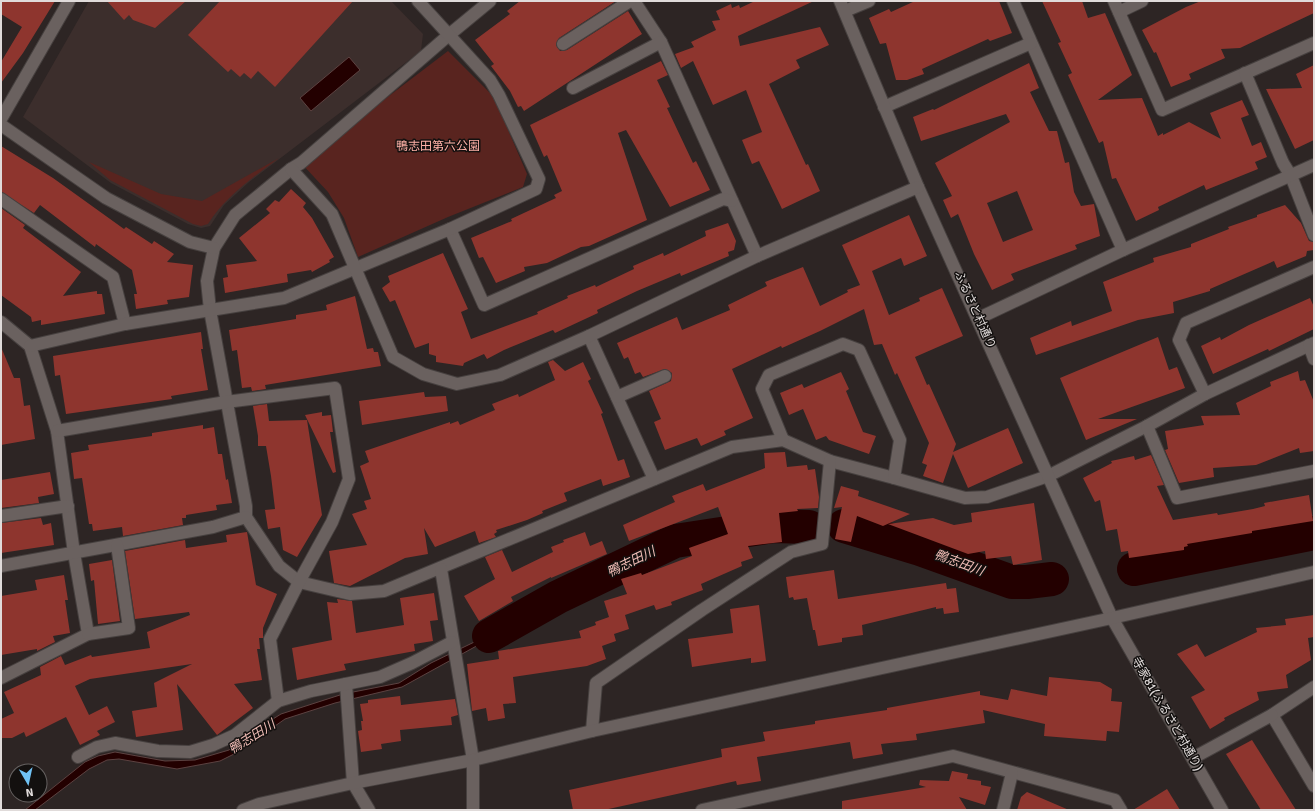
<svg xmlns="http://www.w3.org/2000/svg" width="1315" height="811" viewBox="0 0 1315 811" font-family="Signika,'Noto Sans JP',sans-serif">
<style>
.built{fill:#3c2e2c}
.green{fill:#59241f}
.water{fill:#230000;stroke:#5c4241}
.lines{fill:none;stroke-linecap:round;stroke-linejoin:round}
.river{stroke:#230000;stroke-width:34}
.building{fill:#8e352e;fill-rule:evenodd}
.minor-casing{stroke:#46403f;stroke-width:14}
.tertiary-casing{stroke:#46403f;stroke-width:14}
.minor{stroke:#6a615f;stroke-width:12}
.tertiary{stroke:#6a615f;stroke-width:12}
.labels{text-anchor:middle;dominant-baseline:central;stroke-width:3;stroke-linejoin:round;paint-order:stroke}
.park-label{font-size:12px;fill:#feb1a7;stroke:#13100f}
.street-label{font-size:12px;fill:#e0dbda;stroke:#13100f}
.water-label{font-size:13px;font-style:italic;fill:#f0bcb5;stroke:#13100f}
</style>
<rect width="100%" height="100%" fill="#2d2524"/>
<path class="built" d="M89 1H391L423 34 421 51 249 182 224 205 210 226 201 228 188 224 111 183 23 117Z"/>
<g class="green">
<path d="M448 51 494 97 527 174 523 187 448 217 358 257 344 218 328 192 301 163Z"/>
<path d="M279 158C253 177 225 197 208 224L201 226 193 224 110 180 89 162 161 194 202 201Z"/>
</g>
<g class="water">
<path d="M349 57 360 70 311 111 300 98Z"/>
<path d="M529 612 531 616 402 687 335 703 285 719 238 752 220 761 177 769 119 759 107 760 89 769 35 810H25L85 762 98 756 115 752 165 761 195 760 229 750 252 732 281 714 343 694 399 683 431 663 497 631Z"/>
</g>
<g class="lines">
<g class="river">
<path d="M844 526 920 549 1012 582H1027L1052 579"/>
<path d="M1134 569 1314 533"/>
<path d="M489 636 558 597 675 541 774 526 809 527"/>
</g>
</g>
<g class="building">
<path d="M1 1H55L23 53 1 83V62L22 27 1 14Z"/>
<path d="M107 1H186L155 28 133 20 129 15 124 20Z"/>
<path d="M220 1H353L275 87 258 71 251 79 244 73 240 77 231 69 228 72 188 35Z"/>
<path d="M520 1H616L559 38 556 45 560 51 567 50 628 11 642 34 524 111 521 106 518 107 510 91 491 66 494 64 475 40 510 14 507 11Z"/>
<path d="M755 1H814L738 36 740 46 820 27 829 45 796 60 800 68 769 84 806 165 808 164 820 191 782 209 759 161 752 164 742 140 762 132 746 90 713 105 693 61 681 68 675 54 694 47 691 42 716 30 712 21 720 20 716 11 731 4 732 8 739 5 740 8Z"/>
<path d="M915 1H999L1012 33 990 41 988 39 922 69 924 74 907 80H896L886 43 880 44 869 18 889 9 891 12Z"/>
<path d="M1042 1H1082L1088 18 1105 13 1132 75 1098 100 1142 98 1158 136 1163 133V135L1189 122 1221 139 1210 113 1242 100 1249 115 1241 118 1252 146 1261 142 1267 157 1255 162 1258 169 1206 190 1204 185 1158 207 1159 210 1136 221 1116 178 1112 179 1103 141 1099 143 1068 75 1072 73 1058 43 1061 42Z"/>
<path d="M1201 1H1314V13L1240 48 1221 49 1225 58 1189 74 1191 79 1171 87 1156 52 1154 53 1142 30 1186 7Z"/>
<path d="M661 61 668 75 657 80 670 107 667 108 693 163 696 161 710 190 670 207 626 130 618 133 647 220 589 246 581 247 547 263 524 267 525 271 496 283 483 257 479 258 471 238 512 221 511 219 556 198 554 195 562 191 547 155 544 157 530 125Z"/>
<path d="M1029 63 1039 88 1030 92 1049 131H1057L1065 163 1069 162 1074 192 1081 206 1094 204 1100 236 1075 245 1077 249 1011 274 1014 280 992 290 974 254 958 214 951 218 943 200 952 196 935 163 1010 122 1006 114 921 141 913 117 933 109 934 110ZM1017 191 1033 230 1003 242 987 203Z"/>
<path d="M1314 65V140L1295 149 1266 89 1302 88 1296 74Z"/>
<path d="M1 146 53 178 124 229 126 227 152 244 154 241 174 254 167 262 193 265 189 297 167 300 168 304 136 309 134 294H137L132 270 96 244 95 247 40 205 34 213 1 192Z"/>
<path d="M291 189 306 203 303 207 312 218 334 257 329 260 330 262 312 272 311 270 287 274 288 282 225 293 223 278 228 277 226 265 257 261 239 238 270 213 266 209 275 200 279 202Z"/>
<path d="M1285 205 1301 223 1309 241 1314 242V250L1307 251 1306 256 1277 268 1274 261 1210 289V291L1173 302 1174 313 1138 320 1036 355 1030 338 1071 321 1072 326 1112 311 1103 282 1154 262 1153 258 1191 247V244L1229 229 1228 227 1257 217V215Z"/>
<path d="M1 208 25 225 23 228 81 272 63 296 97 291V294H102L105 314 41 325V320L32 322 31 317 1 295Z"/>
<path d="M909 215 927 256 904 266 901 258 872 271 889 315 920 301 919 298 942 288 963 336 915 357 927 385 929 384 956 444 953 452 1008 428 1023 463 968 488 953 454 943 483 923 476 927 465 922 463 929 443 897 373 895 375 882 344 874 345 864 309 820 331 782 348 781 346 732 369 753 418 724 431 726 435 701 446 697 438 665 450 654 422 661 419 649 391 671 381 672 373 665 369 643 377 640 372 635 374 628 357 624 359 617 343 677 317 682 330 730 310 728 305 767 286 765 282 803 267 820 306 848 292 847 290 860 285 842 245Z"/>
<path d="M728 223 736 241 734 250 728 252 729 256 681 276 680 273 637 291 597 310 598 313 555 333 553 330 504 350 487 359 484 354 464 363 463 366 436 362V356L429 354V343L415 348 395 300 390 302 382 288 390 282 388 276 443 253 468 309 461 312 471 339 538 314 537 312 568 298 567 296 595 285 596 287 634 269 633 266 663 253 664 256 706 236 705 231Z"/>
<path d="M355 296 367 349 373 348 374 352H378L381 366 265 385 266 389 252 391 251 387 242 388 237 350 232 351 229 330 296 319V315L327 310 326 305Z"/>
<path d="M1310 298 1314 307V329L1269 351 1268 349 1213 374 1201 346 1220 337 1221 340 1249 325Z"/>
<path d="M201 332 203 349H201L208 390 171 396 172 399 66 414 60 375 55 376 53 356Z"/>
<path d="M1158 337 1169 370 1177 367 1185 388 1098 419H1137L1086 440 1060 378Z"/>
<path d="M1 347 14 378H20L24 406 30 405 35 439 1 445Z"/>
<path d="M553 360 565 371 583 362 591 379 588 381 603 413 601 414 618 461 624 459 630 477 603 486 601 479 564 493 567 501 542 511 543 513 527 520 496 530 497 532 494 534 496 537 479 543 475 531 435 547 424 528 428 554 405 558 350 586 334 583 329 551 367 545 352 514 367 509 364 501 371 499 360 466 369 462 365 451 450 422V424L458 421 460 425 495 410 492 404 518 394 519 397 555 380 548 362Z"/>
<path d="M1298 371 1300 381 1305 380 1314 402V451L1300 453 1299 448 1256 465 1213 468 1214 477 1179 483 1165 450 1168 449 1165 431 1204 425 1201 416 1240 415 1236 403 1271 386 1270 382Z"/>
<path d="M841 372 849 389 846 391 863 432 876 436 869 454 829 440 826 436 816 440 803 409 789 415 780 393 802 384 804 388Z"/>
<path d="M424 392 425 397 446 396 448 411 362 425 359 401Z"/>
<path d="M267 404 269 421 307 420 322 515 297 557 283 550 280 527 268 529 265 510 275 509 271 476 266 446H258V436L253 406Z"/>
<path d="M322 412V416L331 415 333 432H330L336 472 333 473 305 415Z"/>
<path d="M203 425V429L214 427 218 454H222L226 480 228 479 232 503 216 505 217 510 186 515V518H182L183 525 123 536 122 527 93 531 92 524H89L82 478 74 479 71 453 89 450 88 445 152 436V433Z"/>
<path d="M785 452 787 467 807 465 808 470 815 469 819 497 818 508 797 509 798 511 779 513 782 542 748 546 753 558 741 562 742 566 701 584 703 590 671 602 672 605 656 610 654 605 625 615 629 629 614 634 616 641 602 646 606 659 587 666 513 677 516 703 503 704 505 718 488 721 486 708 472 711 467 664 499 659 498 651 581 638 579 631 596 625 595 622 609 617 604 601 627 594 621 579 641 573 642 575 692 556 689 548 728 534 718 507 629 541 623 525 675 502 672 496 703 484 706 491 765 468 764 453Z"/>
<path d="M1151 455 1164 485 1157 486 1173 520 1217 513 1218 515 1253 509 1265 506 1264 503 1309 495 1313 521 1252 531V533L1187 544 1188 546 1184 547V550L1129 558 1128 551 1121 552 1117 529 1106 531 1100 500 1095 502 1083 478 1112 463 1111 461 1134 456 1135 460Z"/>
<path d="M50 472 54 494 38 497 39 503 1 508V480Z"/>
<path d="M841 486 859 491 858 496 910 514 883 526 857 516 851 542 835 539 842 507 834 508Z"/>
<path d="M1034 503 1042 560 1013 565 1011 556 986 559 985 551 968 554 888 524 933 518 954 525 972 522 971 513Z"/>
<path d="M41 518 43 525 51 523 54 545 1 553V523Z"/>
<path d="M247 532 256 585 277 594 263 628V638H259L260 649H257L262 680 234 684 253 708 217 735 177 684 183 730 136 737 132 711 157 707 154 683 192 664 90 679 75 686 89 715 107 706 115 722 97 731 100 735 80 745 66 717 26 737 24 732 12 738H1V719L14 713 4 692 41 675 40 667 61 656 65 665 91 655 92 657 150 648 147 632 190 615 189 612 135 619 125 551 185 540 186 548 227 542 226 535Z"/>
<path d="M585 532 590 546 602 541 607 554 551 578V577L511 597 513 601 479 621 464 596 495 579 485 557 502 550 512 572 553 552 551 547 564 542 563 540Z"/>
<path d="M112 560 120 621 98 624 94 580 91 581 89 564Z"/>
<path d="M834 570 838 599 946 583 947 589 956 588 959 612 944 614 943 608 936 609V607L862 625 863 635 842 638V642L818 646 815 630H813L807 598 794 600 793 597 789 598 786 577Z"/>
<path d="M64 575 68 600H65L70 633 53 636 55 642 37 651V649L1 655V596L37 590 35 580Z"/>
<path d="M434 593 438 620 430 621 433 641 414 644 415 651 344 664 346 670 297 680 292 648 332 640 327 602 338 603 337 599 352 601 356 633 404 625 400 598Z"/>
<path d="M759 605 766 661 751 663V658L692 667 688 639 733 633 730 609Z"/>
<path d="M1314 615V637L1308 638 1311 660 1286 675 1288 688 1257 692 1259 700 1224 718 1225 720 1210 729 1191 697 1205 690 1177 654 1197 644 1205 657 1257 632 1256 628 1286 625 1285 619Z"/>
<path d="M1049 677 1100 682 1112 689 1111 701 1122 702 1119 732 1107 731 1106 741 1044 736 1045 724 983 710 985 723 916 734 917 740 881 744 883 754 853 759 850 742 757 757 761 781 737 785 736 781 604 810H573L569 790 722 757 721 749 765 741 763 732 815 724V721L887 710V708L980 691V695L1008 700 1011 689 1047 696Z"/>
<path d="M400 696 401 705 455 699 458 715 451 717 452 725 400 730 401 741 381 744 382 749 361 752 358 731 362 730 361 721H363L360 704 368 703V700Z"/>
<path d="M1252 740 1296 810H1261L1226 754Z"/>
<path d="M952 771 968 774 967 779 981 781V785L991 787 985 805 959 797 967 810H842V801L926 787 919 785 920 780 949 781Z"/>
<path d="M1167 789 1180 810H1133Z"/>
<path d="M1027 792 1069 810H1017L1021 797Z"/>
</g>
<g class="lines">
<defs>
<g id="minor">
<path d="M490 1 450 34 301 163 291 169 235 215 214 248 207 281 210 310 246 506V517L279 566 299 582 350 594 384 591 732 447 783 440 830 461 894 478 965 498 987 497 1048 476 1147 426 1205 394 1314 343"/>
<path d="M634 1 661 42 757 256"/>
<path d="M1013 1 1123 250"/>
<path d="M1114 1 1162 110 1314 43"/>
<path d="M845 11 869 1"/>
<path d="M1119 12 1142 1"/>
<path d="M563 44 630 1"/>
<path d="M1245 73 1283 163 1291 176 1314 235"/>
<path d="M573 88 661 42"/>
<path d="M884 107 1031 43"/>
<path d="M1 119 69 1"/>
<path d="M1 125 106 198 190 242 214 248"/>
<path d="M1 199 113 277 125 324"/>
<path d="M450 229 484 305 723 199 732 201"/>
<path d="M1 322 30 346 57 431 74 553 88 634 1 678"/>
<path d="M589 336 654 479"/>
<path d="M1309 345 1314 359"/>
<path d="M30 346 125 324 284 298 450 229 536 189 539 179 499 95 490 80 418 1"/>
<path d="M1205 394 1179 340 1186 323 1314 267"/>
<path d="M617 397 665 376"/>
<path d="M1147 426 1177 498 1314 471"/>
<path d="M57 431 226 402 335 388 349 479 332 522 299 582 270 639 278 701"/>
<path d="M783 440 762 389 769 375 843 344 859 350 900 440 894 478"/>
<path d="M1 516 68 506"/>
<path d="M1 566 213 527 246 517"/>
<path d="M441 569 473 760"/>
<path d="M88 634 129 628 117 545"/>
<path d="M346 684 353 783 369 810"/>
<path d="M1314 687 1272 715 1314 786"/>
<path d="M592 731 596 683 702 610 791 552 822 544 830 461"/>
<path d="M78 757 97 747 115 743 158 751 190 752 213 745 235 735 278 701 311 691 380 677 412 663 452 642"/>
<path d="M1193 758 1272 715"/>
<path d="M702 810 953 756 1115 800 1121 810"/>
<path d="M1003 810 1012 773"/>
</g>
<g id="tertiary">
<path d="M840 1 918 187 1112 618 1222 810"/>
<path d="M291 169 332 214 393 357 423 374 457 384 500 375 589 336 757 256 918 187"/>
<path d="M979 318 1123 250 1314 165"/>
<path d="M243 810 259 804 353 783 473 760 592 731 1112 618 1314 572"/>
<path d="M473 810V760"/>
</g>
</defs>
<use href="#minor" class="minor-casing"/>
<use href="#tertiary" class="tertiary-casing"/>
<use href="#minor" class="minor"/>
<use href="#tertiary" class="tertiary"/>
</g>
<g class="labels">
<g class="park-label">
<text x="438" y="146">鴨志田第六公園</text>
</g>
<g class="street-label">
<text transform="translate(975 310) rotate(66)">ふるさと村通り</text>
<text transform="translate(1167 714) rotate(60)">寺家81(ふるさと村通り)</text>
</g>
<g class="water-label">
<text transform="translate(631 562) rotate(-26)">鴨志田川</text>
<text transform="translate(959 563) rotate(20)">鴨志田川</text>
<text transform="translate(252 737) rotate(-32)">鴨志田川</text>
</g>
</g>
<rect width="1315" height="811" fill="none" stroke="#e0dbda" stroke-width="4"/>
<g transform="translate(28 783) rotate(171)"><circle r="19" fill="#13100f" stroke="#656160"/>
<path d="M0-3L7 15L0 10L-7 15Z" fill="#70c2f4"/>
<text y="-6" font-size="11" font-weight="bold" text-anchor="middle" fill="#e0dbda">N</text>
</g>
</svg>
